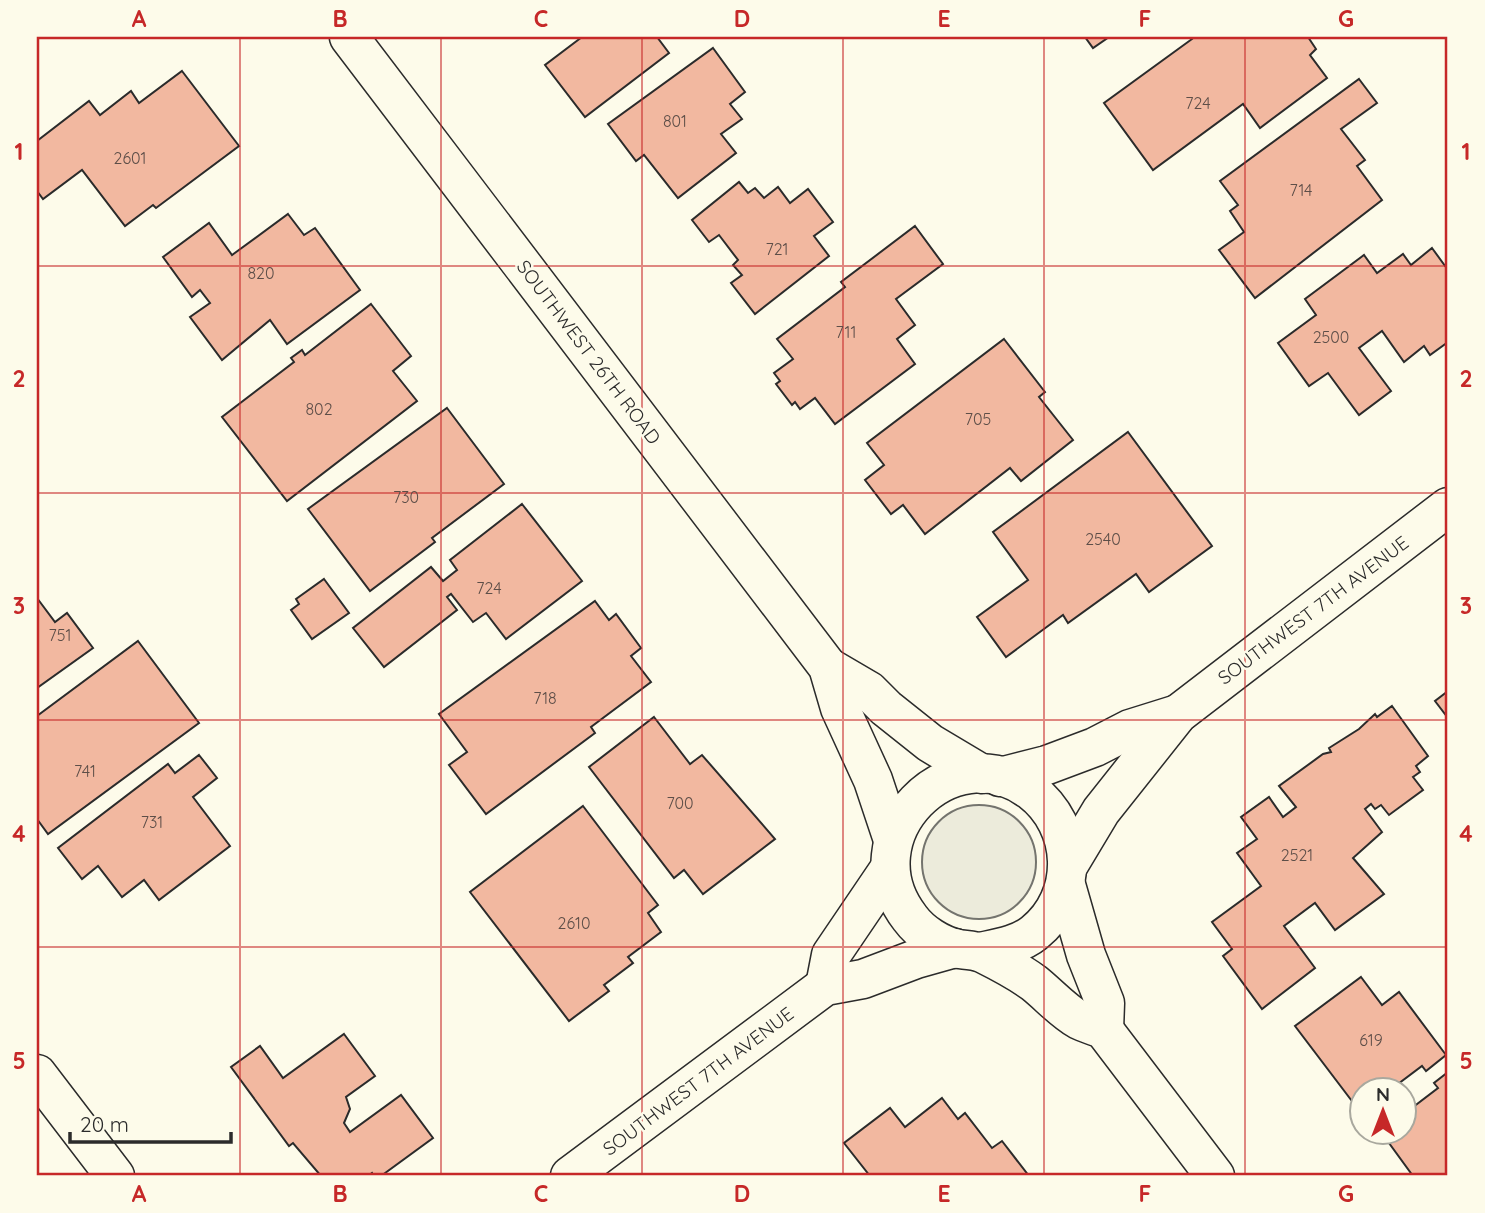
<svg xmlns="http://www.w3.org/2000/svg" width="1485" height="1213" viewBox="0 0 1485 1213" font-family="Quicksand,sans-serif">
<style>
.green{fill:#ecebdb;stroke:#74746e;stroke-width:2}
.building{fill:#f2b8a0;stroke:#2b2b2b;stroke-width:2}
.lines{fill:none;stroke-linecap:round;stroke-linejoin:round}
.minor-casing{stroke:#2b2b2b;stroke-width:41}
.minor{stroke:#fdfbea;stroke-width:38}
.grid{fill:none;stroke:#c62828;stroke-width:2;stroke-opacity:0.55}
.labels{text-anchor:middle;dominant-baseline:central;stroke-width:5;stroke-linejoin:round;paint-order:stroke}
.number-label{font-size:16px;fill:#5d4e48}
.street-label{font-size:19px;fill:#2b2b2b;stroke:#fdfbea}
.neatline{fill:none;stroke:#c62828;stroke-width:2.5}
.grid-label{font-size:23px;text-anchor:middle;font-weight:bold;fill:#c62828}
</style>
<rect width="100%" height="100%" fill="#fdfbea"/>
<circle class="green" cx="979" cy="862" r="57"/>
<g class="building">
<path d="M582 37H657L669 53 585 117 545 65Z"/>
<path d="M1085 37H1109L1093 48Z"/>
<path d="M1191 37H1308L1316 49 1310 55 1327 78 1260 128 1243 104 1153 170 1104 103 1192 39Z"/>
<path d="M713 48 745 92 730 104 742 119 721 134 736 153 678 198 644 155 636 161 608 124Z"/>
<path d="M182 71 239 146 156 208 153 205 125 226 82 170 43 199 37 191V141L89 101 100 115 131 91 139 103Z"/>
<path d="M1359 79 1377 103 1341 129 1365 160 1357 166 1382 200 1255 298 1219 250 1244 232 1230 211 1238 205 1220 181Z"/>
<path d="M739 182 748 193 755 188 764 198 778 187 790 203 808 189 833 222 814 236 829 256 755 314 731 283 742 275 733 265 738 260 719 235 709 242 692 220Z"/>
<path d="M288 214 304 235 315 228 360 290 287 344 270 320 222 360 190 317 210 303 200 290 192 297 163 257 209 223 232 255Z"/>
<path d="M915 226 943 264 896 299 915 325 897 339 915 364 835 424 815 398 800 409 795 402 792 405 776 384 780 381 774 373 793 359 777 339 845 287 841 282Z"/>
<path d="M1432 248 1448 270V342L1430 355 1424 346 1404 362 1382 331 1359 348 1391 391 1359 415 1328 373 1309 386 1278 343 1316 315 1305 299 1364 255 1377 273 1403 254 1411 265Z"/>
<path d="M371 304 411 356 393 371 417 401 287 501 222 417 294 362 291 358 302 350 305 355Z"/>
<path d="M1004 339 1045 392 1039 397 1073 440 1021 481 1010 468 925 534 903 505 891 514 865 480 884 465 867 443Z"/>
<path d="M447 408 504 484 432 538 435 542 370 591 308 509Z"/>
<path d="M1128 432 1212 546 1149 592 1136 574 1068 623 1063 615 1006 657 977 617 1028 580 993 532Z"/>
<path d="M522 504 582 581 506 639 486 613 473 622 451 594 447 597 457 610 384 667 353 628 431 567 443 581 457 570 450 560Z"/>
<path d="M324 579 349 613 312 639 291 610 299 604 296 599Z"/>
<path d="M37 598 55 622 67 613 93 648 37 688Z"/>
<path d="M595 601 609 620 616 614 641 648 631 656 651 682 591 727 595 733 486 814 449 765 467 752 439 714Z"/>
<path d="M138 641 199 723 48 834 37 819V716Z"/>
<path d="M1448 691V718L1435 701Z"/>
<path d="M1392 706 1428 756 1416 766 1420 772 1413 777 1423 790 1389 815 1381 805 1375 809 1371 804 1365 809 1382 832 1353 858 1384 894 1335 930 1315 903 1284 926 1315 968 1262 1009 1223 956 1232 949 1212 922 1261 886 1237 853 1257 839 1241 817 1269 797 1283 817 1296 807 1279 786 1323 754 1331 752 1329 748 1359 729 1375 714 1377 717Z"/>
<path d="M654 717 690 764 702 755 775 839 703 894 684 870 674 878 589 767Z"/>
<path d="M199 755 217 778 193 797 230 846 159 900 144 880 122 897 98 866 82 879 58 848 168 764 175 773Z"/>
<path d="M583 806 658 905 648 913 661 932 628 957 633 963 604 985 609 991 569 1021 470 892Z"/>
<path d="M1361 977 1382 1005 1399 992 1446 1055 1426 1071 1422 1066 1390 1090H1362L1361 1113 1295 1026Z"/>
<path d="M344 1034 375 1076 346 1097 350 1109 344 1123 350 1132 401 1095 433 1138 381 1176H374L372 1173 368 1176H321L293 1143 289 1146 231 1067 260 1046 283 1078Z"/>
<path d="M1448 1072V1176H1413L1381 1132H1404V1114L1438 1088 1434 1083Z"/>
<path d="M942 1098 958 1119 965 1113 992 1148 1002 1141 1029 1176H870L844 1143 890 1108 905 1127Z"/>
</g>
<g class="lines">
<defs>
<g id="minor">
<path d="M349 37 828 667 840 708 873 780 893 840"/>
<path d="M828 667 869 691 886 708 930 743 982 774"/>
<path d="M1000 777 1047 765 1095 747 1130 729 1178 714"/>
<path d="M1068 866 1101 811 1178 714 1448 507"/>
<path d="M1066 885 1086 955 1105 1003 1104 1030"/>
<path d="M980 952C999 948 1019 945 1034 933 1080 896 1077 826 1031 791 950 731 847 837 910 918 921 933 940 945 958 949 966 950 976 950 984 954 1000 962 1019 972 1034 983 1049 995 1063 1011 1079 1020 1087 1024 1096 1026 1104 1030L1215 1176"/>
<path d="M825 986 831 955 890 868"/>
<path d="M37 1074 115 1176"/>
<path d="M570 1176 825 986 863 979 916 959 955 948"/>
</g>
</defs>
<use href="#minor" class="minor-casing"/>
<use href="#minor" class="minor"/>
</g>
<path class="grid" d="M240 37V1176M441 37V1176M642 37V1176M843 37V1176M1044 37V1176M1245 37V1176M37 266H1448M37 493H1448M37 720H1448M37 947H1448"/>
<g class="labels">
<g class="number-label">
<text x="1198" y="103">724</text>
<text x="675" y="121">801</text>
<text x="130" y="158">2601</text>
<text x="1301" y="190">714</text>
<text x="777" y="249">721</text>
<text x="261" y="273">820</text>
<text x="846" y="332">711</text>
<text x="1331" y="337">2500</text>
<text x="319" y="409">802</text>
<text x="978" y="419">705</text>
<text x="406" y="497">730</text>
<text x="1103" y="539">2540</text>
<text x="489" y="588">724</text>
<text x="60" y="635">751</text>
<text x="545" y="698">718</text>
<text x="85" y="771">741</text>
<text x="680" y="803">700</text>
<text x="152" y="822">731</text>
<text x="1297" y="855">2521</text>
<text x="574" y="923">2610</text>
<text x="1371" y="1040">619</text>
</g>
<g class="street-label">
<text transform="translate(589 352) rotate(53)">SOUTHWEST 26TH ROAD</text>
<text transform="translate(1313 610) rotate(-37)">SOUTHWEST 7TH AVENUE</text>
<text transform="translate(698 1081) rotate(-37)">SOUTHWEST 7TH AVENUE</text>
</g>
</g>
<rect width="1485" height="1213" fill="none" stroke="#fdfbea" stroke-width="77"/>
<g transform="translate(1383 1111)"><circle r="33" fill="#fdfbea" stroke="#a9a89e" stroke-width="2"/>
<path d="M0-5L12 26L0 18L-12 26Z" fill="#c62828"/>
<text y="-10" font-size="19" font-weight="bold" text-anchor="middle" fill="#2b2b2b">N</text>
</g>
<path d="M70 1132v10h161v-10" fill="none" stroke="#2b2b2b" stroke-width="3.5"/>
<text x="80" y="1132" font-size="21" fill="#2b2b2b" stroke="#fdfbea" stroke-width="5" paint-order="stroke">20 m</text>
<rect x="38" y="38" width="1408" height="1136" class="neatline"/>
<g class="grid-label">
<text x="139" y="27">A</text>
<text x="340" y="27">B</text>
<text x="541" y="27">C</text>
<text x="742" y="27">D</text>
<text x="944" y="27">E</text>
<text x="1145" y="27">F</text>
<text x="1346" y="27">G</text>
<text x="19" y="160">1</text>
<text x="1466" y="160">1</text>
<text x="19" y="387">2</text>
<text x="1466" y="387">2</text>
<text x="19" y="614">3</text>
<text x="1466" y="614">3</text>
<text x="19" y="842">4</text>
<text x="1466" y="842">4</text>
<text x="19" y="1069">5</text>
<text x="1466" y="1069">5</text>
<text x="139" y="1202">A</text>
<text x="340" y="1202">B</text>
<text x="541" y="1202">C</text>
<text x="742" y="1202">D</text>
<text x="944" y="1202">E</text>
<text x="1145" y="1202">F</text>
<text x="1346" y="1202">G</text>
</g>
</svg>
